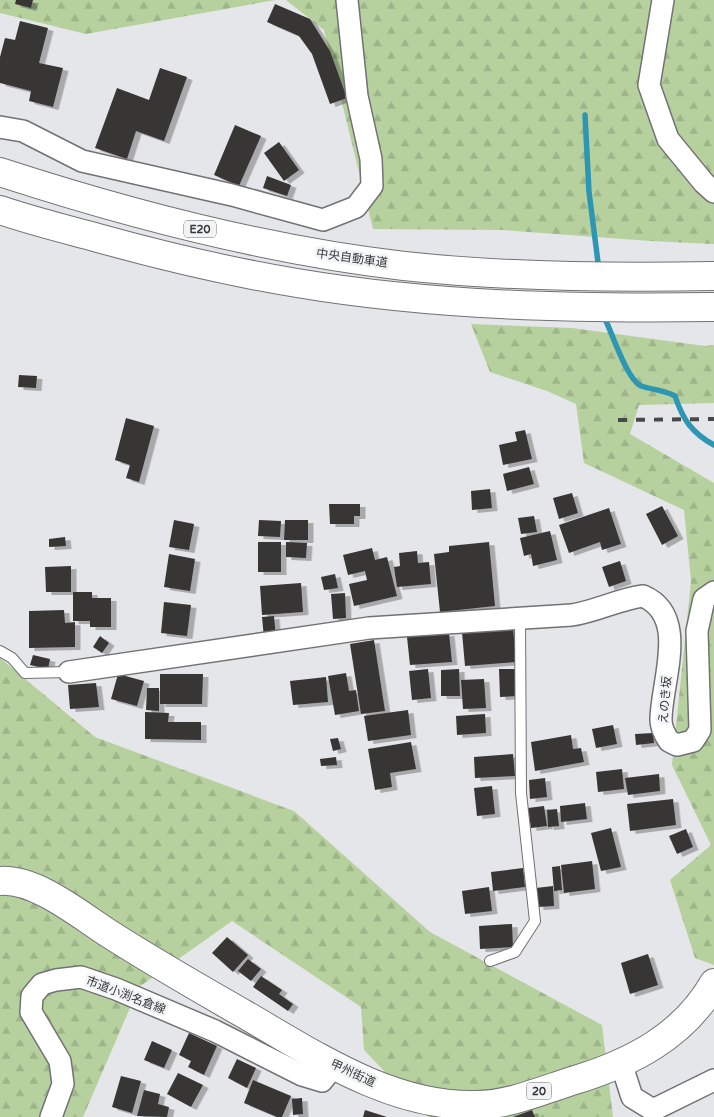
<svg xmlns="http://www.w3.org/2000/svg" width="714" height="1117" viewBox="0 0 714 1117" font-family="'Varela Round','Noto Sans JP',sans-serif">
<style>
.forest{fill:url(#forest-firs)}
.lines{fill:none;stroke-linecap:round;stroke-linejoin:round}
.stream{stroke:#2d96b2;stroke-width:5.5}
.building{fill:#383536;filter:url(#shadow)}
.service-casing{stroke:#727275;stroke-width:12}
.minor-casing{stroke:#727275;stroke-width:24}
.trunk-casing{stroke:#727275;stroke-width:30}
.motorway-casing{stroke:#727275;stroke-width:30}
.service{stroke:#fff;stroke-width:10}
.minor{stroke:#fff;stroke-width:21}
.trunk{stroke:#fff;stroke-width:28}
.motorway{stroke:#fff;stroke-width:28}
.rail{stroke:#48484a;stroke-width:4;stroke-dasharray:9 9;stroke-linecap:butt}
.labels{text-anchor:middle;dominant-baseline:central;stroke-width:5;stroke-linejoin:round;paint-order:stroke}
.shield{fill:#f2f3f6;stroke:#6e6f70;stroke-width:1}
.shield-label{font-size:11px;font-weight:bold;fill:#363637}
.street-label{font-size:12px;fill:#363637;stroke:#f2f3f6}
</style>
<defs>
<pattern id="forest-firs" width="22" height="20" patternUnits="userSpaceOnUse" patternTransform="scale(1.25)"><rect width="22" height="20" fill="#b7d19e"/><path d="M5 1l3.5 6h-7zM16 11l3.5 6h-7z" fill="#9eb489"/></pattern>
<filter id="shadow"><feDropShadow dx="5.5" dy="3" stdDeviation="0" flood-color="#0004"/></filter>
</defs>
<rect width="100%" height="100%" fill="#e5e6e9"/>
<g class="forest">
<path d="M0 0H275L86 34 0 13Z"/>
<path d="M286 0H714V244L650 241 502 230 373 229 324 30Z"/>
<path d="M471 324 572 328 705 346 714 345V403L639 405 630 434 714 483V965L695 958 670 880 711 845 672 765 691 581 684 510 584 463 576 404 547 391 490 372Z"/>
<path d="M0 658 95 737 294 811 430 932 602 1025 613 1117H428L364 1050 361 1007 232 921 139 987 83 1117H0Z"/>
</g>
<g class="lines">
<g class="stream">
<path d="M585 115 589 192 599 270"/>
<path d="M605 314 606 321C613 336 627 379 641 386 653 390 664 390 675 396 683 420 692 433 714 445"/>
</g>
</g>
<g class="building">
<path d="M16 0H33L31 8 15 4Z"/>
<path d="M275 4 310 19 330 51 347 98 330 104 312 54 299 36 267 22Z"/>
<path d="M20 21 48 28 39 63 63 68 53 107 29 101 31 91 0 83V57L5 38 15 40Z"/>
<path d="M160 68 187 77 164 141 136 131 127 159 95 148 117 88 149 100Z"/>
<path d="M235 125 261 136 239 186 214 175Z"/>
<path d="M279 142 299 170 284 181 264 153Z"/>
<path d="M267 176 291 185 287 196 263 188Z"/>
<path d="M19 375 37 376 36 388 18 387Z"/>
<path d="M126 418 154 426 139 482 126 478 130 465 115 460Z"/>
<path d="M525 430 532 459 503 465 499 445 517 441 515 432Z"/>
<path d="M529 467 534 484 507 491 503 474Z"/>
<path d="M490 489 492 508 472 510 471 491Z"/>
<path d="M572 493 578 513 559 519 553 498Z"/>
<path d="M329 504H360V516H354V524H330Z"/>
<path d="M662 506 678 536 662 545 646 514Z"/>
<path d="M609 508 621 544 602 550 600 542 569 553 559 525Z"/>
<path d="M534 516 537 532 521 534 518 518Z"/>
<path d="M174 520 194 524 189 550 169 547Z"/>
<path d="M259 520 281 521 280 537 258 536Z"/>
<path d="M285 520H308V540H284Z"/>
<path d="M550 531 557 560 533 566 531 554 524 556 520 538Z"/>
<path d="M65 537 66 546 49 547V539Z"/>
<rect x="258" y="542" width="23" height="30"/>
<path d="M286 542 307 543 306 558 286 557Z"/>
<path d="M489 542 495 606 440 612 434 554 449 552V546Z"/>
<path d="M372 548 375 560 387 557 397 596 354 606 349 584 367 580 365 571 348 575 343 555Z"/>
<path d="M417 551 418 563 429 562 431 584 397 587 394 567 400 566 399 553Z"/>
<path d="M169 554 195 559 190 591 164 587Z"/>
<path d="M620 561 626 581 609 587 602 567Z"/>
<path d="M71 566V592H46L45 567Z"/>
<path d="M335 574 338 588 324 590 321 577Z"/>
<path d="M301 583 303 612 262 615 260 586Z"/>
<path d="M73 592H92V598H111V627H90V621H73Z"/>
<path d="M345 593 346 618 333 619 331 594Z"/>
<path d="M164 602 191 605 187 636 161 633Z"/>
<path d="M64 610 65 623 75 622V647L29 648V611Z"/>
<path d="M274 616 276 638H264L262 617Z"/>
<path d="M513 627 516 662 465 666 462 632Z"/>
<path d="M449 633 452 662 410 665 407 637Z"/>
<path d="M100 636 109 643 102 653 93 647Z"/>
<path d="M374 640 385 711 361 714 350 644Z"/>
<path d="M33 655 50 659 48 669 30 665Z"/>
<path d="M428 669 431 698 412 700 409 671Z"/>
<path d="M459 669 460 696H441V670Z"/>
<path d="M499 669H515L517 696 500 697Z"/>
<path d="M346 673 349 691 356 690 359 711 335 715 328 676Z"/>
<path d="M118 674 144 681 137 706 111 699Z"/>
<path d="M160 674H203L202 704H160Z"/>
<path d="M326 677 328 702 293 705 290 681Z"/>
<path d="M484 679 486 708 463 709 461 680Z"/>
<path d="M96 683 99 707 70 709 68 685Z"/>
<path d="M147 688H159V711L146 710Z"/>
<path d="M408 710 411 735 368 741 364 716Z"/>
<path d="M145 712 169 713 168 722H201V740L145 739Z"/>
<path d="M485 714 486 733 457 735 456 716Z"/>
<path d="M613 725 617 744 596 748 592 729Z"/>
<path d="M653 733 654 743 636 745 635 734Z"/>
<path d="M571 735 573 749 581 748 584 762 535 771 531 742Z"/>
<path d="M338 738 341 749 333 751 330 739Z"/>
<path d="M411 742 416 769 390 773 392 787 375 790 368 749Z"/>
<path d="M513 754 515 776 475 778 474 757Z"/>
<path d="M336 757 337 765 321 766 320 759Z"/>
<path d="M622 769 624 789 598 792 596 772Z"/>
<path d="M659 774 660 791 628 795 625 778Z"/>
<path d="M545 778 547 797 530 799 529 780Z"/>
<path d="M492 786 495 814 477 816 474 788Z"/>
<path d="M673 799 676 825 630 831 627 804Z"/>
<path d="M585 803 587 819 561 822 560 806Z"/>
<path d="M544 806 547 826 531 828 528 808Z"/>
<path d="M557 809 559 826 548 827 547 810Z"/>
<path d="M611 828 621 867 601 871 591 833Z"/>
<path d="M686 829 693 847 677 854 669 836Z"/>
<path d="M592 861 595 889 564 893 561 865Z"/>
<path d="M560 866 562 890 554 891 552 867Z"/>
<path d="M523 868 525 887 493 891 491 872Z"/>
<path d="M553 886 554 906 538 907 536 888Z"/>
<path d="M489 887 492 911 465 914 462 891Z"/>
<path d="M512 924 513 947 480 949 479 926Z"/>
<path d="M227 937 248 955 233 972 212 953Z"/>
<path d="M648 954 658 985 630 994 621 963Z"/>
<path d="M248 959 261 969 251 981 238 971Z"/>
<path d="M261 976 282 990 279 994 293 1004 288 1011 253 987Z"/>
<path d="M189 1033 217 1046 204 1075 188 1067 191 1061 179 1055Z"/>
<path d="M152 1041 172 1050 164 1068 144 1060Z"/>
<path d="M237 1059 256 1068 247 1088 228 1078Z"/>
<path d="M178 1073 203 1085 191 1107 167 1094Z"/>
<path d="M121 1076 141 1081 132 1113 112 1107Z"/>
<path d="M253 1080 291 1096 282 1117H277L244 1103Z"/>
<path d="M144 1090 160 1094 158 1104 169 1107 167 1117 137 1116Z"/>
<path d="M302 1098 303 1114 293 1115 292 1099Z"/>
<path d="M365 1110 387 1117H363Z"/>
<path d="M532 1110 535 1117H513Z"/>
</g>
<g class="lines">
<defs>
<g id="service">
<path d="M0 651 12 658 25 673 69 672"/>
<path d="M490 961 515 952 535 921 521 793 520 618"/>
</g>
<g id="minor">
<path d="M663 0 649 85 668 139 704 183 714 192"/>
<path d="M0 127 23 131 82 161 232 195 323 220 356 207 372 186 371 159 357 96 347 0"/>
<path d="M69 672 369 628 572 615C597 611 619 599 643 596 690 616 661 682 661 720 661 728 665 735 669 741L677 745 693 741 700 730 697 631 704 599 714 592"/>
<path d="M621 1063 632 1097 653 1110 714 1080"/>
<path d="M51 1117 63 1084 60 1061 31 1012 32 996 42 984 56 980 81 977 116 989 215 1031 302 1075 322 1081 335 1065"/>
</g>
<path id="trunk" d="M0 881C35 878 80 915 108 933 153 962 199 988 244 1014 315 1055 391 1107 476 1105 509 1105 543 1090 575 1080 631 1063 684 1036 714 983"/>
<g id="motorway">
<path d="M0 172C132 215 266 250 404 266 507 277 611 278 714 276"/>
<path d="M0 210C32 221 65 229 98 238 163 256 230 272 297 283 434 306 575 309 714 307"/>
</g>
</defs>
<use href="#service" class="service-casing"/>
<use href="#minor" class="minor-casing"/>
<use href="#trunk" class="trunk-casing"/>
<use href="#motorway" class="motorway-casing"/>
<use href="#service" class="service"/>
<use href="#minor" class="minor"/>
<use href="#trunk" class="trunk"/>
<use href="#motorway" class="motorway"/>
<path class="rail" d="M618 420 714 419"/>
</g>
<g class="labels">
<g class="shield">
<rect x="184" y="220.5" width="32" height="17" rx="4"/>
<rect x="526.5" y="1082.5" width="25" height="17" rx="4"/>
</g>
<g class="shield-label">
<text x="200" y="229">E20</text>
<text x="539" y="1091">20</text>
</g>
<g class="street-label">
<text transform="translate(352 258) rotate(8)">中央自動車道</text>
<text transform="translate(665 700) rotate(-85)">えのき坂</text>
<text transform="translate(126 995) rotate(21)">市道小渕名倉線</text>
<text transform="translate(353 1073) rotate(25)">甲州街道</text>
</g>
</g>
</svg>
